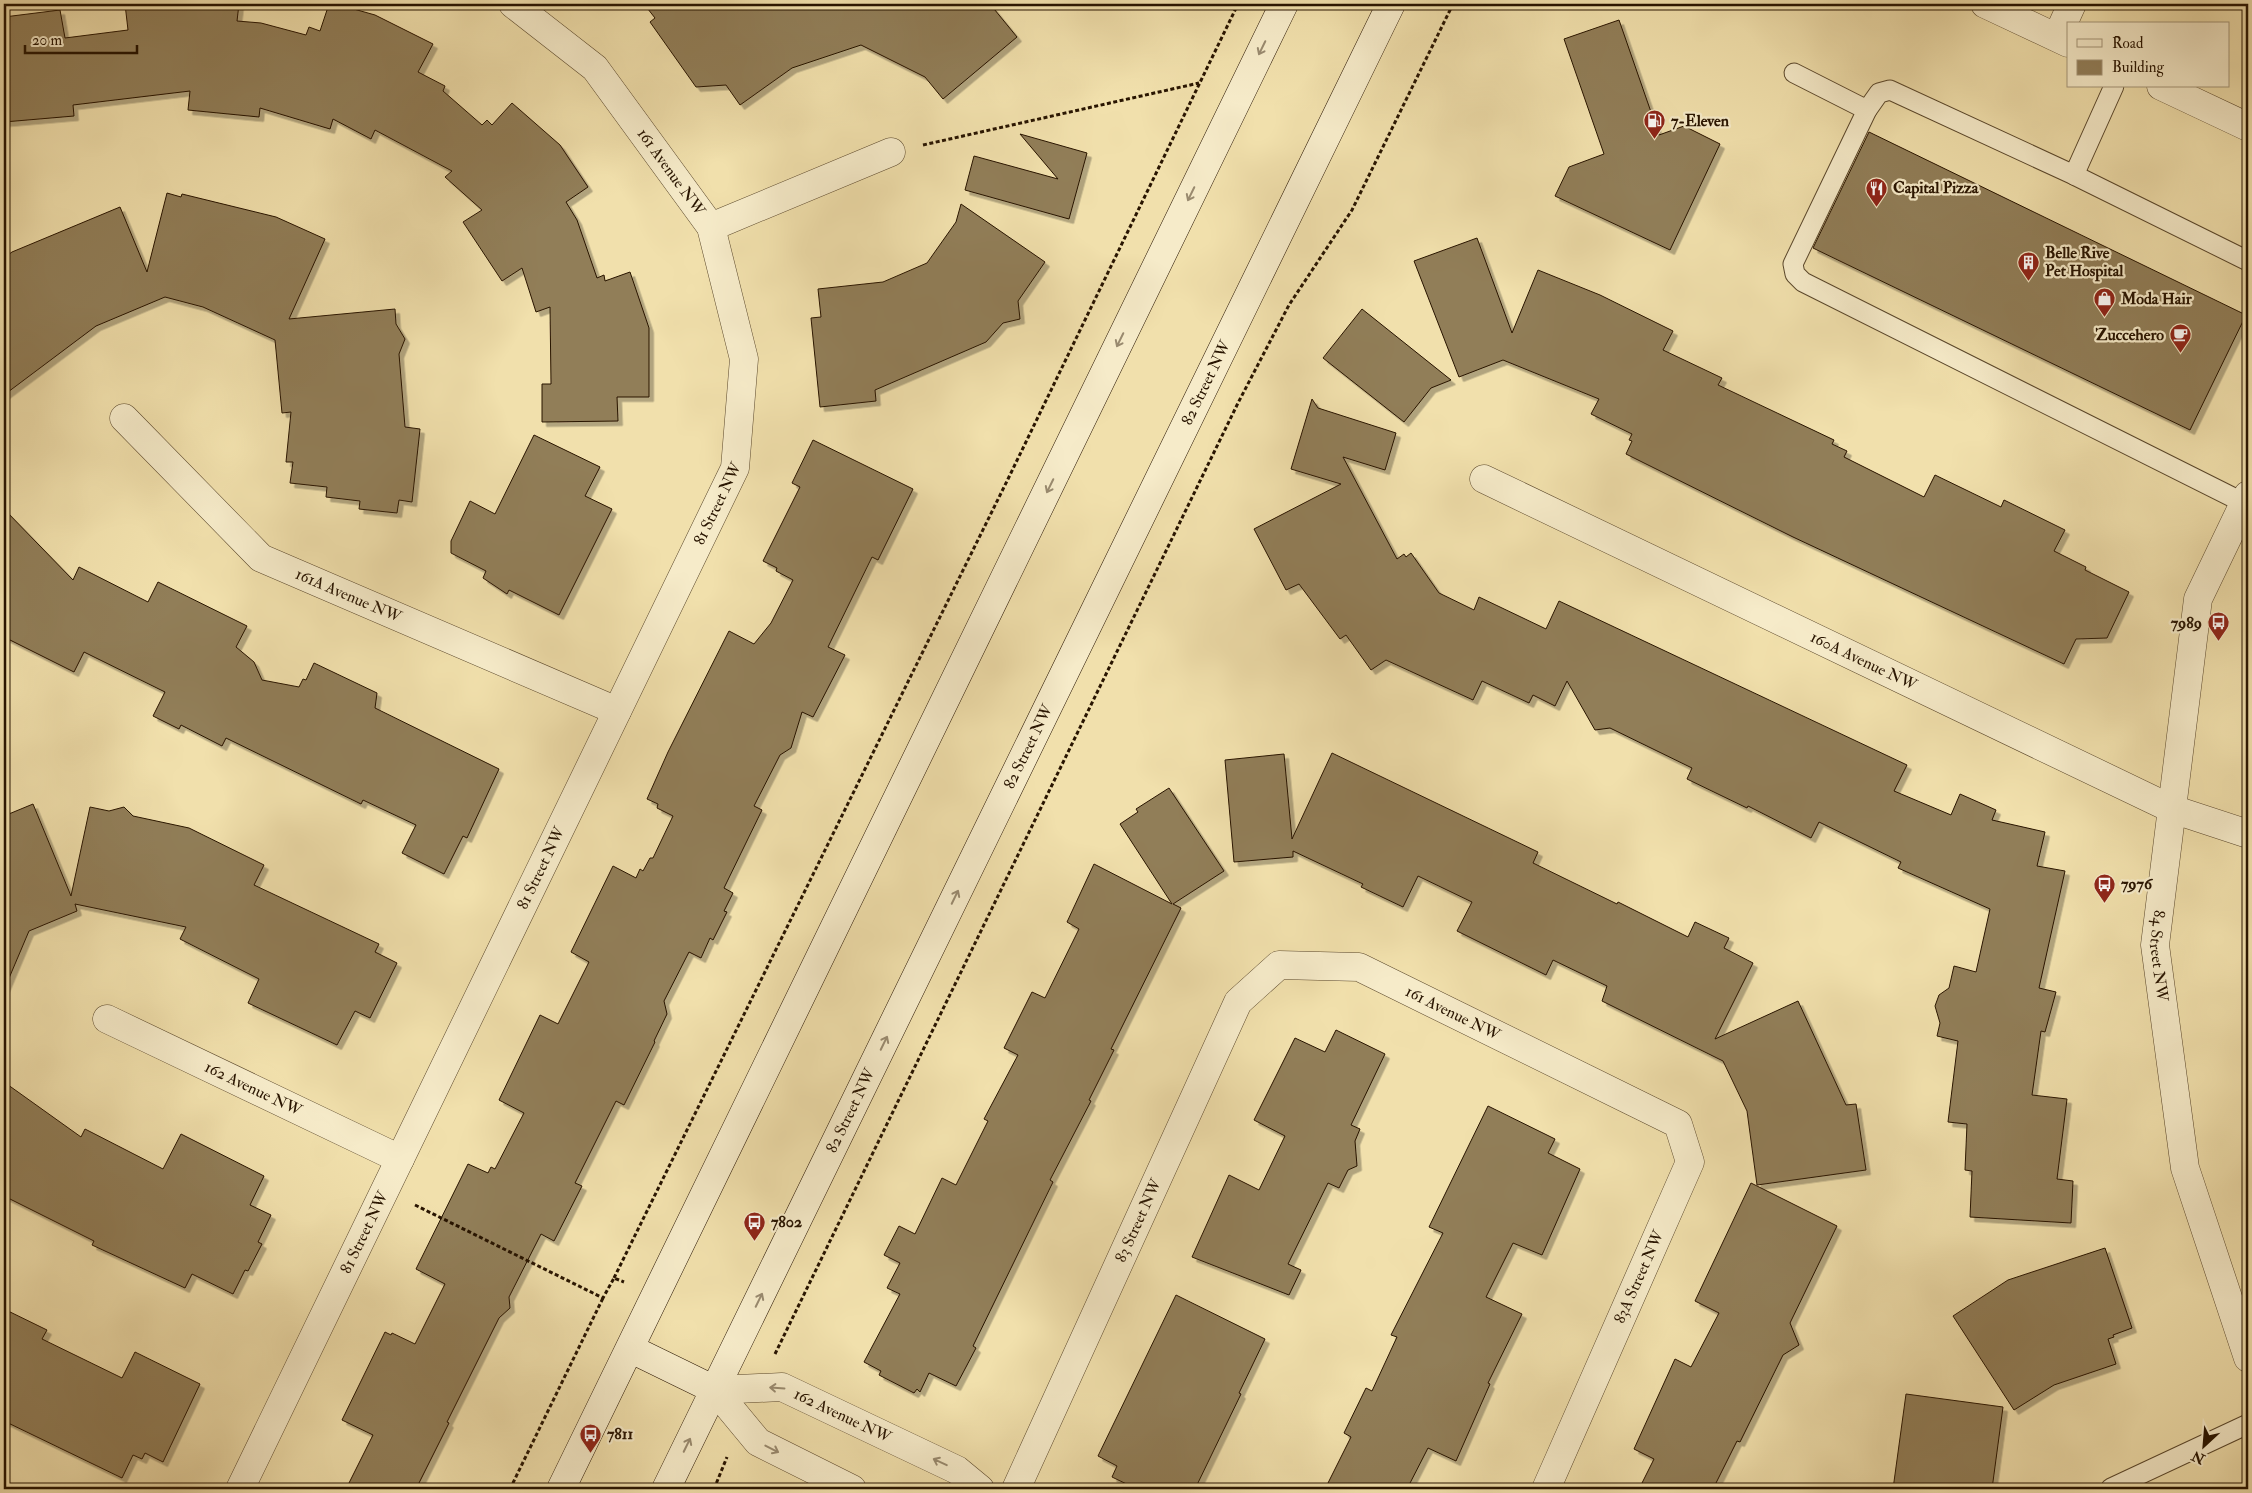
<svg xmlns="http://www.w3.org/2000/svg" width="2252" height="1493" viewBox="0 0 2252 1493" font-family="'IM FELL Double Pica',serif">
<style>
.building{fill:#917e59;stroke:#281400;filter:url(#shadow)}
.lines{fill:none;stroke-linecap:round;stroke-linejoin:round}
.service-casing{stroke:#5a472b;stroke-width:21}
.minor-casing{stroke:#5a472b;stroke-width:29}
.tertiary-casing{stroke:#5a472b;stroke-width:29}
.secondary-casing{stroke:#281400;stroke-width:29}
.path{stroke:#281400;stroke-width:3;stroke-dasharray:4 2.5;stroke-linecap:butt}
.service{stroke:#f6ebc9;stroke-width:19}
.minor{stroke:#f6ebc9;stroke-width:28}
.tertiary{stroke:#f6ebc9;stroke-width:28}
.secondary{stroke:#f6ebc9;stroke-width:28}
.oneway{stroke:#998a6f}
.labels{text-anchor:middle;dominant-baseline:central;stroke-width:4.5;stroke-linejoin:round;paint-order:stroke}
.poi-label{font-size:16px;font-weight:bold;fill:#281400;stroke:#f6ebc9;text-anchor:start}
.street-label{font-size:16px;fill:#281400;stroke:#f6ebc9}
</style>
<defs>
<filter id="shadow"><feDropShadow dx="4.5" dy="4.5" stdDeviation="0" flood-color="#0004"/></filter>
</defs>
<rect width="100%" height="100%" fill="#f1e0ac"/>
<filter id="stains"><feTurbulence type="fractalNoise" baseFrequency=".004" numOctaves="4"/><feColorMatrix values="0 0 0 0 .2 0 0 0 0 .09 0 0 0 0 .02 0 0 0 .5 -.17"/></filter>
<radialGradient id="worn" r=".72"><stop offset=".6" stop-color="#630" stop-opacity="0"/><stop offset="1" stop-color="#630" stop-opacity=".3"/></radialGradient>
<g class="building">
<path d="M125 4H239L237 21 261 23 306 35 309 27 320 31 329 4H336L375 15 433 44 418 72 445 86 443 91 482 125 487 120 492 125 512 103 560 145 588 187 566 202 577 220 597 278 604 275 605 281 630 272 649 328V397H617L618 421 542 422V384H551L550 307 536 312 522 268 502 281 463 222 482 210 445 177 452 171 375 130 371 139 333 119 330 129 260 108 259 117 188 110 190 91 73 105 74 116 4 122V17L60 10 65 38 128 30Z"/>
<path d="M644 4H990L1017 37 943 99 925 77 861 45 792 68 740 105 726 85 696 87 650 22 655 18Z"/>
<path d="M1619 20 1659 135 1684 126 1720 144 1670 250 1555 196 1569 167 1604 154 1564 39Z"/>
<path d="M1869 132 2246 315 2190 430 1813 248Z"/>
<path d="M1020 134 1087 153 1069 219 965 190 974 156 1058 179Z"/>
<path d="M167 193 181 197 182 194 276 217 325 239 289 319 395 309 396 324 405 339 399 354 405 427 420 429 412 502 399 500 397 513 359 509 360 501 326 497 327 487 290 483 293 462H286L291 412 282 413 275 340 203 307 165 297 96 326 4 395V258L12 252 120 207 147 272Z"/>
<path d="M961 204 1045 262 1018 301 1020 319 1003 323 986 342 875 390 876 401 820 407 811 318 821 317 818 289 883 282 927 263 956 222Z"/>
<path d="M1477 238 1512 333 1538 270 1600 295 1673 331 1663 350 1722 378 1718 385 1834 440 1832 444 1847 451 1844 457 1924 497 1935 475 2001 507 2004 500 2065 530 2054 551 2086 567 2085 570 2129 592 2107 638 2076 639 2064 664 1793 537 1626 454 1632 441 1629 440 1632 434 1591 414 1599 399 1503 360 1459 377 1414 261Z"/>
<path d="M1362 309 1451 380 1431 388 1404 422 1323 358Z"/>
<path d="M1312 399 1318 408 1396 433 1385 470 1343 457 1397 559 1404 554 1406 557 1411 553 1439 593 1474 610 1479 597 1546 629 1559 601 1907 765 1894 791 1951 815 1960 794 1996 810 1992 820 2045 832 2037 866 2065 871 2039 988 2056 992 2045 1032 2041 1031 2032 1095 2067 1099 2057 1179 2073 1181 2071 1223 1970 1217 1972 1171 1965 1170 1967 1124 1948 1122 1958 1041 1937 1036 1940 1023 1935 1006 1939 995 1949 988 1954 966 1976 972 1990 909 1898 868 1901 862 1819 822 1811 838 1748 806 1747 808 1687 779 1692 768 1610 728 1595 730 1567 681 1555 706 1533 695 1529 703 1482 681 1473 700 1386 660 1371 670 1346 635 1340 639 1299 584 1286 590 1254 529 1341 484 1291 469Z"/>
<path d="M534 435 600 467 585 496 612 509 559 615 509 590 507 594 483 578 486 571 451 553V541L470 501 495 514Z"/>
<path d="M813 440 913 489 878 560 872 557 828 647 845 655 813 717 802 712 791 748 780 755 754 806 762 810 724 888 733 893 724 911 727 912 713 940 710 938 701 958 689 952 664 1001 667 1014 654 1041 655 1042 624 1105 616 1101 575 1183 582 1186 554 1241 541 1234 509 1297 510 1308 499 1318 447 1422 449 1423 416 1489H346L373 1435 342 1420 385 1332 391 1335 392 1333 415 1344 445 1284 416 1269 468 1164 488 1173 491 1167 495 1169 524 1113 499 1100 540 1015 558 1024 589 962 571 952 613 866 636 878 640 869 643 871 650 858H653L673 816 657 808 658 804 647 799 668 752 729 631 754 644 771 623 793 580 776 571 777 568 763 561 800 487 792 483Z"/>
<path d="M4 509 73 580 79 567 148 602 158 582 247 626 236 647 254 662 262 680 299 687 303 679 306 680 314 663 377 693 375 708 499 769 467 838 463 836 444 874 402 853 416 825 363 800 361 804 226 738 222 746 181 725 179 729 153 716 165 692 84 652 74 672 4 637Z"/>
<path d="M1332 753 1538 852 1533 863 1617 904 1618 902 1688 937 1695 922 1729 938 1724 948 1753 963 1715 1039 1798 1001 1846 1105 1856 1104 1866 1170 1757 1185 1747 1111 1723 1061 1602 1001 1607 986 1553 960 1546 975 1457 931 1472 902 1418 876 1403 907 1361 887 1363 884 1293 851V857L1234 862 1225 760 1284 754 1292 839Z"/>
<path d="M1169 788 1224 871 1173 904 1181 908 1111 1049 1114 1050 1089 1100 1091 1101 1050 1180 1053 1182 973 1346 976 1348 956 1386 929 1373 920 1392 917 1389 914 1393 879 1375 881 1371 864 1362 900 1294 887 1288 900 1263 884 1255 899 1226 915 1234 942 1178 956 1185 988 1121 984 1119 1018 1055 1004 1048 1032 992 1045 998 1079 929 1067 922 1094 864 1172 904 1120 824 1138 812 1136 809Z"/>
<path d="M33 804 71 896 90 807 109 811 124 807 133 816 189 828 264 865 254 885 379 944 375 952 397 963 370 1018 355 1011 337 1045 248 1003 259 979 180 939 186 927 75 904 77 911 29 931 4 990V816Z"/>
<path d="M1336 1030 1385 1054 1351 1125 1360 1129 1355 1141 1357 1166 1348 1170 1339 1188 1328 1183 1288 1264 1301 1270 1289 1295 1192 1257 1229 1175 1259 1190 1285 1136 1254 1120 1295 1038 1325 1052Z"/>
<path d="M4 1082 81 1137 85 1129 163 1169 181 1134 264 1176 250 1205 271 1215 258 1242 262 1244 248 1271 245 1270 233 1294 192 1274 185 1288 92 1245 94 1241 4 1196Z"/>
<path d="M1488 1106 1555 1139 1548 1153 1580 1169 1542 1255 1513 1243 1486 1297 1522 1314 1488 1383 1490 1384 1456 1461 1428 1448 1407 1489H1325L1351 1437 1344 1433 1366 1388 1372 1391 1397 1337 1391 1335 1443 1233 1429 1227Z"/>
<path d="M1751 1183 1837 1226 1790 1323 1799 1345 1783 1355 1740 1442 1737 1441 1713 1489H1639L1654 1459 1634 1449 1675 1359 1691 1367 1719 1313 1695 1301Z"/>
<path d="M2105 1248 2132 1328 2113 1335 2114 1337 2108 1339 2116 1364 2054 1385 2014 1410 1953 1316 2008 1280Z"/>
<path d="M1176 1295 1265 1339 1239 1393 1241 1394 1195 1489H1137L1112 1477 1117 1466 1098 1456Z"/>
<path d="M4 1309 47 1330 42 1339 122 1378 135 1352 200 1384 163 1462 145 1453 142 1459 133 1455 122 1478 4 1421Z"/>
<path d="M1906 1394 2003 1407 1992 1489H1893Z"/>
</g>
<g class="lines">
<defs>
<g id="service">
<path d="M1794 73 1867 110"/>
<path d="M2074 175 2114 86"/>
<path d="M2244 503 1803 282 1795 274 1793 264 1867 110 1879 93 1890 90 2074 175 2248 261"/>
<path d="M2111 1488 2248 1424"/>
</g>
<g id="minor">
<path d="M2057 37 2072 4"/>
<path d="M711 227 891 152"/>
<path id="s1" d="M124 418 261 558 617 711"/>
<path id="s2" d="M1484 479 2172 809 2248 834"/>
<path id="s3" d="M107 1019 400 1159"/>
<path id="s4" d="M715 1390 782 1387 957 1470 980 1489"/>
<path d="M715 1390 758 1442 852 1489"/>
<path id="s5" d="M240 1489 735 468 744 359 711 227 595 68 513 4"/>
<path id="s6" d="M1016 1489 1238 1002 1279 965 1359 967 1678 1124 1690 1162 1546 1489"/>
</g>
<g id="tertiary">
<path d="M1985 4 2068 43"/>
<path d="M2161 86 2248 127"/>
<path id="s7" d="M2248 495 2198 599 2155 945 2185 1168 2248 1358"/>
</g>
<g id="secondary">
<path d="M631 1349 715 1390"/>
<path d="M561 1489 1284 4"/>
<path id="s8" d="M666 1489 1391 4"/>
</g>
</defs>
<use href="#service" class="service-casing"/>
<use href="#minor" class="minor-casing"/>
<use href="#tertiary" class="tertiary-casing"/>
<use href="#secondary" class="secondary-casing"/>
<g class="path">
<path d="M923 145 1199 83"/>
<path d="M415 1205 603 1298 614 1278 624 1282"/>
<path d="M614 1278 1008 479 1238 4"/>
<path d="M775 1354 1238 403 1289 305 1352 210 1453 4"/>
<path d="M510 1489 603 1298"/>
<path d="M714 1489 727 1457"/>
</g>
<use href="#service" class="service"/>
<use href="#minor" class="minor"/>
<use href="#tertiary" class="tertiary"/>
<use href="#secondary" class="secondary"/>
</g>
<defs><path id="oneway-shaft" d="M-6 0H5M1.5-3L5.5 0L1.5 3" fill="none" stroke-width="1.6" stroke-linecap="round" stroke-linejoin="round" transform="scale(1.25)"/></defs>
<g class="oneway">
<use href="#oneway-shaft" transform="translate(1262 48) rotate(116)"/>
<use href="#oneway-shaft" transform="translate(1191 194) rotate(116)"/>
<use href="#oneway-shaft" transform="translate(1120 340) rotate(116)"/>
<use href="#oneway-shaft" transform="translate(1050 486) rotate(116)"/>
<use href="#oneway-shaft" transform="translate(955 897) rotate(-64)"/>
<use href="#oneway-shaft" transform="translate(884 1043) rotate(-64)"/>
<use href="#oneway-shaft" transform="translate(759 1300) rotate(-64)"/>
<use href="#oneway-shaft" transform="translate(777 1388) rotate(-176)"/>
<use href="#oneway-shaft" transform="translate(687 1445) rotate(-64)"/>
<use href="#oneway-shaft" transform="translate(772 1449) rotate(27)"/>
<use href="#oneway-shaft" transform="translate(940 1462) rotate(-155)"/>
</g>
<defs>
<symbol id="fuel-pin" viewBox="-11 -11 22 30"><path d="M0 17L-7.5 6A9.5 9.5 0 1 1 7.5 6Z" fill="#8f2418" stroke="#f6ebc9"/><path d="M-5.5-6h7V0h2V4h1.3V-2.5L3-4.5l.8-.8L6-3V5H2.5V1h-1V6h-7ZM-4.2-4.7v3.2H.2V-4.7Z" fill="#fff"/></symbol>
<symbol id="restaurant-pin" viewBox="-11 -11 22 30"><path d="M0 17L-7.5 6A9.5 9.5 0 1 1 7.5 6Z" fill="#8f2418" stroke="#f6ebc9"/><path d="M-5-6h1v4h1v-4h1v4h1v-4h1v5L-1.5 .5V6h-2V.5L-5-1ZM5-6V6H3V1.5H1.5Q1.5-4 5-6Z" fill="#fff"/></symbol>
<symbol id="building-pin" viewBox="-11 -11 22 30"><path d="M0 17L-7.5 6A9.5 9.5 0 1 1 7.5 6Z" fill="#8f2418" stroke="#f6ebc9"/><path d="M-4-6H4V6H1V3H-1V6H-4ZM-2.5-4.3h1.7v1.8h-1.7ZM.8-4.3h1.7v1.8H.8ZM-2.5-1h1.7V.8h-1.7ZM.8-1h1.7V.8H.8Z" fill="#fff"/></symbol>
<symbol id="shop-pin" viewBox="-11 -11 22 30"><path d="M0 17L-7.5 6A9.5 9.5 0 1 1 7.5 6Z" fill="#8f2418" stroke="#f6ebc9"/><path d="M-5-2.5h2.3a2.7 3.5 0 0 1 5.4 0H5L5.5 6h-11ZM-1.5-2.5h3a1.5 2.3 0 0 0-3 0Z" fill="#fff"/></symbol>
<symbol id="cafe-pin" viewBox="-11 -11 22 30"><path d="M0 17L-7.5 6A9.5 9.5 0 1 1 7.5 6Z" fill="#8f2418" stroke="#f6ebc9"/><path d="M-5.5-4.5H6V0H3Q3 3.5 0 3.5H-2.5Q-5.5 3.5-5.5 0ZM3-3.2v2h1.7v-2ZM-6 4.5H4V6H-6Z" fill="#fff"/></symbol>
<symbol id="bus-pin" viewBox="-11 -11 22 30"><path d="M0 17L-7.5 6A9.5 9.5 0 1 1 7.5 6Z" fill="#8f2418" stroke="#f6ebc9"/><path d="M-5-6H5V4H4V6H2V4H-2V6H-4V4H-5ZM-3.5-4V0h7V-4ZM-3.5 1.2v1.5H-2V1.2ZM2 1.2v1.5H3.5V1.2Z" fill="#fff"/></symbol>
</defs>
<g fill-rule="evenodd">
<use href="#fuel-pin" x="1642" y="108" width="25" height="34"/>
<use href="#restaurant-pin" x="1864" y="176" width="25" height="34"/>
<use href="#building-pin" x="2016" y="250" width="25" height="34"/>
<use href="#shop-pin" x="2092" y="286" width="25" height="34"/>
<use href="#cafe-pin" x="2168" y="322" width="25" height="34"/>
<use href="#bus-pin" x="2206" y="610" width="25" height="34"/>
<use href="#bus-pin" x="2092" y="872" width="25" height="34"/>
<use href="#bus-pin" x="742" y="1210" width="25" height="34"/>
<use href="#bus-pin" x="578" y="1422" width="25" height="34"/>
</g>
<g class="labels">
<g class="poi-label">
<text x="1671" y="121">7-Eleven</text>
<text x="1893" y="188">Capital Pizza</text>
<text x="2045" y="253">Belle Rive<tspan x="2045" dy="18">Pet Hospital</tspan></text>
<text x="2121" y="299">Moda Hair</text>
<text x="2164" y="335" text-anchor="end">Zuccehero</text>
<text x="2202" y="623" text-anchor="end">7989</text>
<text x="2121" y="884">7976</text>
<text x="771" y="1222">7802</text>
<text x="607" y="1434">7811</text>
</g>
<g class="street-label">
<text transform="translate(671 172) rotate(54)">161 Avenue NW</text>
<text stroke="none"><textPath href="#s8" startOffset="1231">82 Street NW</textPath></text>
<text stroke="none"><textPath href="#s5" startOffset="1095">81 Street NW</textPath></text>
<text stroke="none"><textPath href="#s1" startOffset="291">161A Avenue NW</textPath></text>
<text stroke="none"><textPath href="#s2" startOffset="421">160A Avenue NW</textPath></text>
<text stroke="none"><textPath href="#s8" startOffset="826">82 Street NW</textPath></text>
<text stroke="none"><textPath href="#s5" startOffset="690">81 Street NW</textPath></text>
<text stroke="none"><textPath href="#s7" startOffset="475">84 Street NW</textPath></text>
<text stroke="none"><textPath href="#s6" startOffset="775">161 Avenue NW</textPath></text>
<text stroke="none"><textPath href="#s3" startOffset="162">162 Avenue NW</textPath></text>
<text stroke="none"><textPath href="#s8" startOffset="421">82 Street NW</textPath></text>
<text stroke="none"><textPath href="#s6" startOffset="295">83 Street NW</textPath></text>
<text stroke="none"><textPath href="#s5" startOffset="285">81 Street NW</textPath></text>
<text transform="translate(1639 1277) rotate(-66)">83A Street NW</text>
<text stroke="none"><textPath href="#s4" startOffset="134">162 Avenue NW</textPath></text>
</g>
</g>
<rect width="2252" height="1493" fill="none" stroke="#f1e0ac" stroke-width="20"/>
<rect x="5" y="5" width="2242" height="1483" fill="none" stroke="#281400" stroke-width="2.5"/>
<rect x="10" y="10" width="2232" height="1473" fill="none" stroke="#281400"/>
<rect x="2067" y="22" width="162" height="65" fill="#f6ebc9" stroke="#a49579"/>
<rect x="2077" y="39" width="25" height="8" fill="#f6ebc9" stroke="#a49579"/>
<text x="2112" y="48" font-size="15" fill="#281400">Road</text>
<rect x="2077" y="60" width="25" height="15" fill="#917e59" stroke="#a49579"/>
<text x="2112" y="72" font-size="15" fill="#281400">Building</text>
<g transform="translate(2204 1446) rotate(206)" stroke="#f6ebc9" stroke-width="4" paint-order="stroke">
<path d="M0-4L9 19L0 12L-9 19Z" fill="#281400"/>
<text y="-8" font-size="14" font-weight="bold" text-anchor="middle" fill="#281400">N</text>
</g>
<path d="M25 45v8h112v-8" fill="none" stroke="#281400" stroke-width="2.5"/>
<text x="32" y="45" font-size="15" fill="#281400" stroke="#f6ebc9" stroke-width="4" paint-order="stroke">20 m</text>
<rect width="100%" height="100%" filter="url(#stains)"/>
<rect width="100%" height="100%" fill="url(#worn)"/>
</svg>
